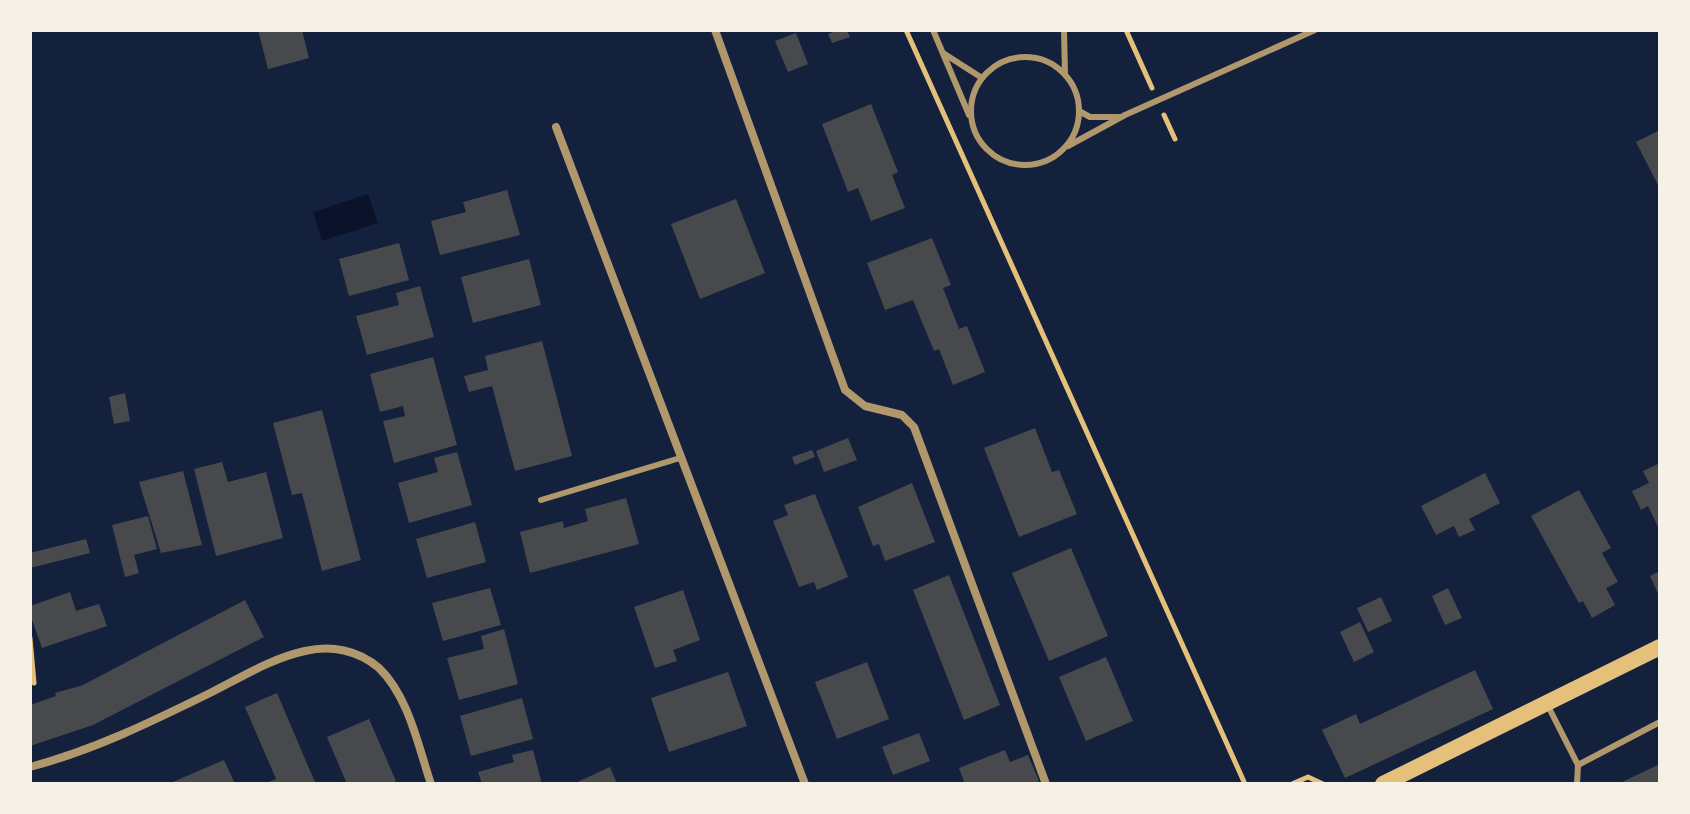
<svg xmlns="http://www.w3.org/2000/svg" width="1690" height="814" viewBox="0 0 1690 814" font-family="Rubik,sans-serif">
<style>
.water{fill:#0b132b}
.building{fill:#48494c}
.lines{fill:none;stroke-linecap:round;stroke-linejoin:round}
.path{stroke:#e5c07b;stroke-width:5}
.service{stroke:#b1986c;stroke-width:6}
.minor{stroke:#b1986c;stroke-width:8}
.secondary{stroke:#e5c07b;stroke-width:16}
</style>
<rect width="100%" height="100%" fill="#14213d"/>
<path class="water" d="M368 194 378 223 322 241 313 212Z"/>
<g class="building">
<path d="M258 30H302L309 58 268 69Z"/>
<path d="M838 30H847L850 37 832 43 828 34Z"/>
<path d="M796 33 808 64 788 72 775 41Z"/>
<path d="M871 104 898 172 892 175 905 208 871 221 858 188 848 192 822 124Z"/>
<path d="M1660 130V189L1636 142Z"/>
<path d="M507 190 520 235 440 255 431 221 466 212 463 202Z"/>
<path d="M736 199 765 273 700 299 671 224Z"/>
<path d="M932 238 951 285 943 288 959 329 967 326 985 372 953 385 939 349 934 351 913 300 885 310 867 263Z"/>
<path d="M399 243 409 280 349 296 339 259Z"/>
<path d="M529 259 541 305 473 323 461 277Z"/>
<path d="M420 286 434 337 367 355 356 316 399 305 396 293Z"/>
<path d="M542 341 572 456 515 471 492 386 469 392 464 376 488 370 485 356Z"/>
<path d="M433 357 457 445 394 463 383 421 405 416 403 406 380 412 370 374Z"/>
<path d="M125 393 130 421 114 424 109 397Z"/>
<path d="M322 410 361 560 322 571 302 493 292 495 273 423Z"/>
<path d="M1035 428 1052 472 1059 470 1077 514 1019 537 984 448Z"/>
<path d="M848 438 857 460 824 472 816 451Z"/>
<path d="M812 450 815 457 795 465 792 457Z"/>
<path d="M457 452 472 505 409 523 398 483 438 472 434 458Z"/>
<path d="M222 462 228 482 266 472 283 538 216 556 194 469Z"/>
<path d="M1660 463V531L1648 506 1641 510 1632 491 1649 483 1643 471Z"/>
<path d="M183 471 202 545 161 553 139 482Z"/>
<path d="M1485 473 1500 503 1469 519 1475 530 1459 537 1454 526 1436 535 1421 506Z"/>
<path d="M912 483 935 542 885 561 879 544 873 546 858 507Z"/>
<path d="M1579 490 1611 548 1602 553 1618 582 1606 588 1615 605 1592 618 1583 601 1579 603 1531 516Z"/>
<path d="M815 494 848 577 817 590 814 582 799 587 773 521 788 515 784 505Z"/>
<path d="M626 498 639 544 530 573 520 532 563 521 564 528 588 521 585 509Z"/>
<path d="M148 516 157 549 134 555 139 573 125 577 112 525Z"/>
<path d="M475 522 486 562 427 578 416 539Z"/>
<path d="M86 539 90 553 30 568V553Z"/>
<path d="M1071 548 1108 636 1049 661 1012 573Z"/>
<path d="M1660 571V598L1650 576Z"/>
<path d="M949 575 1000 705 964 720 913 590Z"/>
<path d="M490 588 501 625 443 641 432 603Z"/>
<path d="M1448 588 1462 618 1445 625 1432 596Z"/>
<path d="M683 590 700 640 673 650 677 661 655 668 634 607Z"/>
<path d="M70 592 76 611 99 604 107 626 42 648 30 614V606Z"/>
<path d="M1381 597 1392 621 1368 632 1357 608Z"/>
<path d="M245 600 264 637 93 725 30 746V705L56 696 55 693 83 685Z"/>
<path d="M1360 622 1374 652 1354 662 1340 632Z"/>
<path d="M504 629 518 684 459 700 447 658 484 649 481 636Z"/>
<path d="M1106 657 1133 721 1086 741 1059 677Z"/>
<path d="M867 662 889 719 837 739 815 682Z"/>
<path d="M1475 670 1493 709 1345 778 1322 730 1356 714 1360 724Z"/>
<path d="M728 672 747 726 669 752 651 698Z"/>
<path d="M277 693 308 766 316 784H264L276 779 245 707Z"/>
<path d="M522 698 533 739 471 756 460 716Z"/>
<path d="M369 719 396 781 390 784H347L327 737Z"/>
<path d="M919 733 930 761 893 775 882 747Z"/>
<path d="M533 750 542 784H482L478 772 514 762 512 755Z"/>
<path d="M1005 750 1010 762 1028 755 1039 781 1031 784H965L959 768Z"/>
<path d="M224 760 235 784H168Z"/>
<path d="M1660 764V784H1618Z"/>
<path d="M610 767 617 784H573Z"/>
</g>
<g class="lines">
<g class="path">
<path d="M906 30 1245 784"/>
<path d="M1126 30 1152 88"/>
<path d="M1164 115 1175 139"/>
<path d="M30 638 34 683"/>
<path d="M1292 784 1308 777 1323 784"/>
</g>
<g class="service">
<path d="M933 30 969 115"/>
<path d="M1064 30 1065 74"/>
<path d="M943 53 982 78"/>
<circle cx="1025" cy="111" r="54"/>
<path d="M1079 111 1090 117H1118"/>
<path d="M1068 146 1125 115 1315 30"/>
<path d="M541 500 680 458"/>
<path d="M1547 704 1578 765 1660 722"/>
<path d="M1577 784 1578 765"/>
</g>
<g class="minor">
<path d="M715 30 845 390 865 406 902 415 914 427 1046 784"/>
<path d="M556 127 805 784"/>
<path d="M30 767C94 750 151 722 210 693 240 678 272 658 305 651 331 645 358 650 379 668 409 697 418 746 431 784"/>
</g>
<path class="secondary" d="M1383 784 1660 647"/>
</g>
<rect width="1690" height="814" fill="none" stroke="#f6f1e7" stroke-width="64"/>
</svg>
